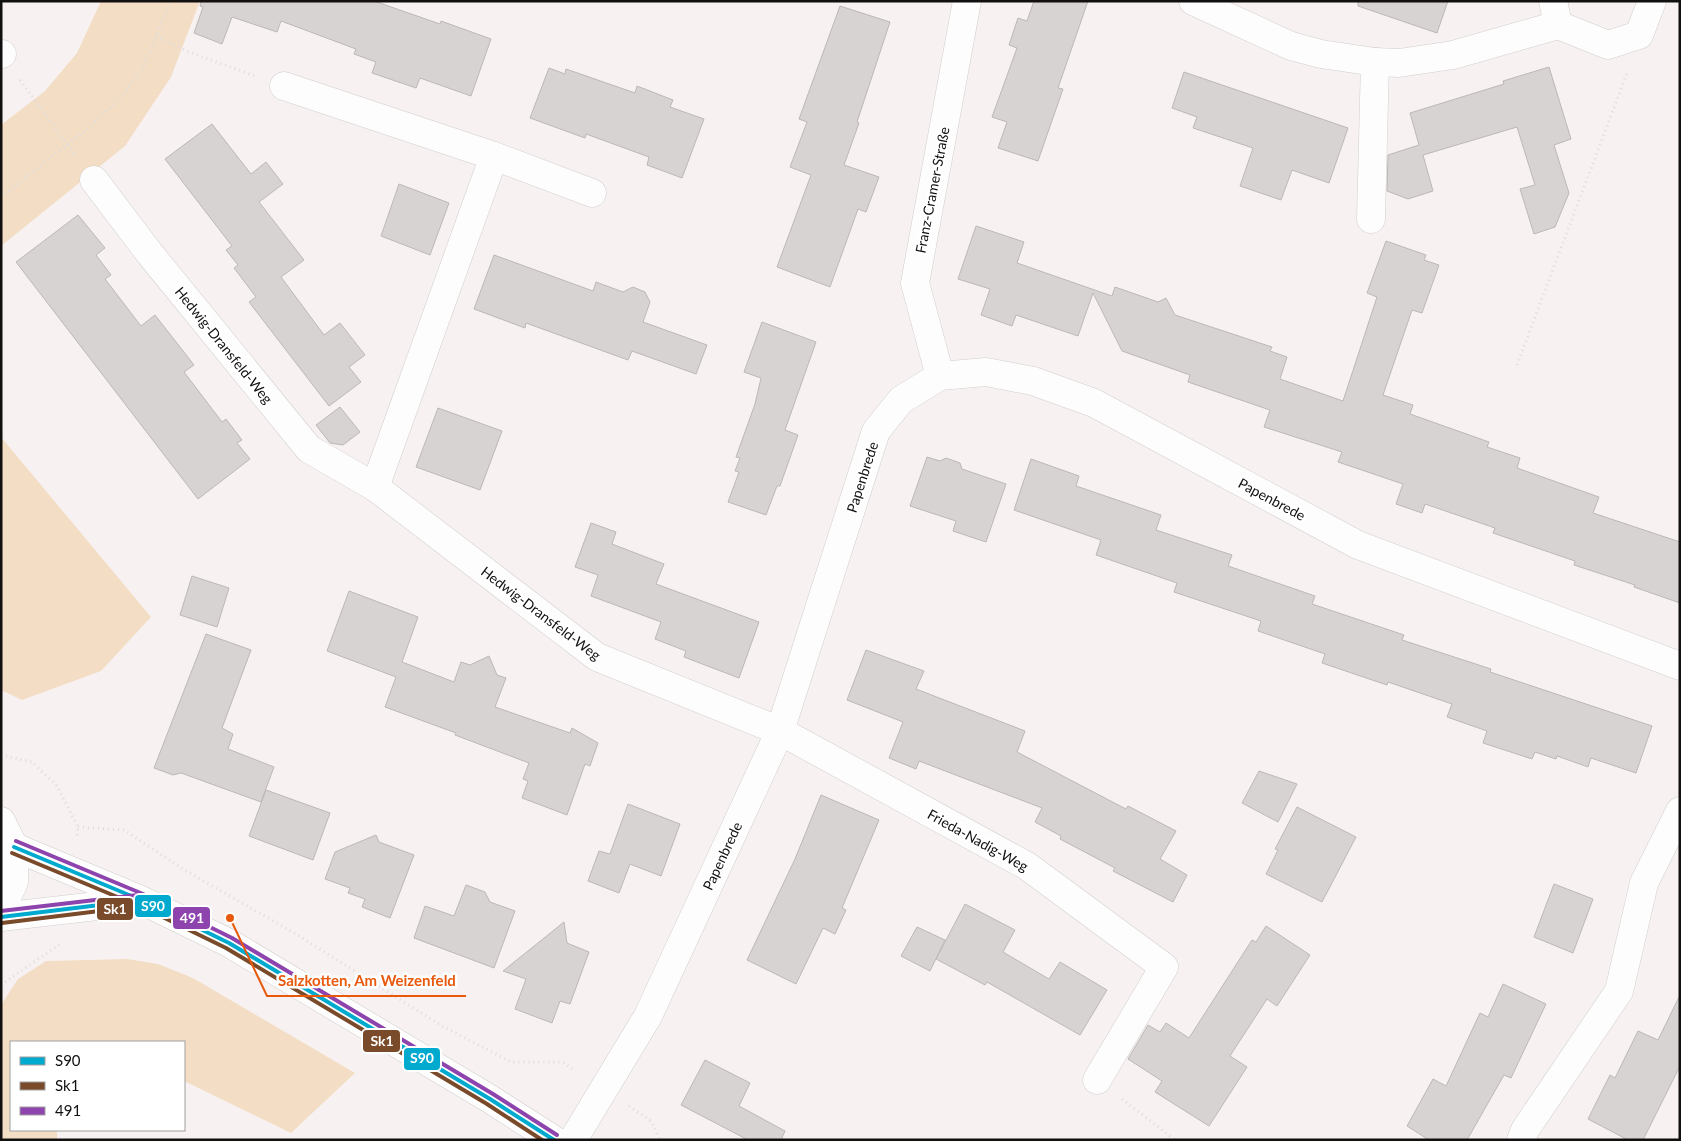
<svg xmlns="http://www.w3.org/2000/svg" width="1681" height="1141" viewBox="0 0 1681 1141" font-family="Lato,sans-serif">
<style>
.green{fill:#f3dec5}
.building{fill:#d7d3d2;stroke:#bcb8b7}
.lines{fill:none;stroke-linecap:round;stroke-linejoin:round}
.minor-casing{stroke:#d1cecd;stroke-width:29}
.major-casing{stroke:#d1cecd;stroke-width:29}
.path{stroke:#dddcdc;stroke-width:3;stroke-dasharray:1 4;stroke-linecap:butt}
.minor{stroke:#fefdfd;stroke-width:28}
.major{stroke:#fefdfd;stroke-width:28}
.bus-1-casing{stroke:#fff;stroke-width:8}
.bus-2-casing{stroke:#fff;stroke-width:8}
.bus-3-casing{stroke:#fff;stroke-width:8}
.bus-1{stroke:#00a9ce;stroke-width:4}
.bus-2{stroke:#7a4b2a;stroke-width:4}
.bus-3{stroke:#8e44ad;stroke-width:4}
.labels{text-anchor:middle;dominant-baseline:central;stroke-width:5;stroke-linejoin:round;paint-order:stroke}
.street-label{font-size:14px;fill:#120f0f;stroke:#fff}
.leader{fill:none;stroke:#e8590c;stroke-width:2}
.callout-dot{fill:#e8590c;stroke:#fff;stroke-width:2}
.callout-label{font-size:15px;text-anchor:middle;font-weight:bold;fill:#e8590c;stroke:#fff;stroke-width:5;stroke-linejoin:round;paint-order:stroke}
.line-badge{stroke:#fff;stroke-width:2}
.badge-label{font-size:14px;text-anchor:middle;font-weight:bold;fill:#fff}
</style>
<rect width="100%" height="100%" fill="#f7f2f1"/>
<g class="green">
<path d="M101 1H200L171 77 125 146 1 246V125L45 91 77 53Z"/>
<path d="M1 437 151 617 101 671 22 700 1 690Z"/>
<path d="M127 959 158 964 193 978 355 1073 291 1133 184 1081V1042H11V1130H57V1140H1V1005L18 979 46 961Z"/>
</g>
<g class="building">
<path d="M201 1H374L440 24 441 21 491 39 471 96 420 78 416 88 372 73 376 62 354 54 356 49 281 21 277 32 232 17 222 44 194 33 203 7 200 6Z"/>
<path d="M1034 1H1088L1058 88 1063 89 1038 161 998 148 1007 122 992 117 1017 48 1009 45 1018 18 1027 21Z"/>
<path d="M1358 1H1448L1437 33 1358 6Z"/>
<path d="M840 6 890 22 857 122 859 123 844 165 879 177 866 212 858 209 830 287 777 267 811 175 790 167 807 122 799 119Z"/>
<path d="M1549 67 1571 139 1554 145 1569 193 1555 227 1534 234 1520 189 1535 185 1517 127 1423 155 1433 191 1408 199 1387 191 1388 155 1419 145 1410 113 1504 84 1503 81Z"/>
<path d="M549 68 565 74 566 69 635 93 637 86 673 100 670 107 704 119 682 178 647 165 649 157 586 134 585 138 530 118Z"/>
<path d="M1184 72 1348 128 1329 183 1292 170 1281 200 1240 186 1253 148 1193 128 1197 117 1172 108Z"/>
<path d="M212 124 251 174 266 162 283 184 259 202 304 260 281 277 324 335 340 323 365 355 349 367 361 382 329 406 249 302 256 297 234 268 238 265 226 250 232 246 165 159Z"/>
<path d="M399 184 449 203 430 255 381 236Z"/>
<path d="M78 215 105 248 96 255 111 275 105 279 141 326 155 315 194 365 184 372 222 422 226 419 242 440 237 443 250 459 198 499 16 262Z"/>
<path d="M976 226 1024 242 1017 263 1112 296 1115 287 1158 302 1166 298 1175 315 1272 347 1270 351 1287 357 1280 379 1343 401 1377 297 1367 293 1386 241 1426 255 1424 260 1439 265 1422 313 1412 310 1383 395 1413 405 1410 414 1489 442 1487 447 1520 458 1517 468 1599 497 1593 513 1680 542V603L1634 587 1635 585 1574 565 1575 561 1493 533 1495 528 1425 504 1422 513 1396 504 1403 484 1338 462 1342 452 1264 427 1270 410 1188 382 1190 375 1122 351 1093 293 1078 336 1016 315 1012 326 981 315 990 289 958 279Z"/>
<path d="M494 255 593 291 596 282 623 292 633 287 645 292 650 302 643 322 707 345 696 374 632 351 628 360 526 323 525 328 474 309Z"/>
<path d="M762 322 816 342 785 430 798 435 780 486H777L766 515 728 502 739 472 735 471 740 458 736 457 755 404 761 378 744 372Z"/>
<path d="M340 407 360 432 343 445 330 443 316 425Z"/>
<path d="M438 408 502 431 480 490 416 467Z"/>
<path d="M927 457 940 461 946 458 960 463 962 469 1006 484 986 542 953 531 956 521 910 506Z"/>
<path d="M1031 459 1079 476 1076 486 1161 515 1156 530 1232 555 1228 566 1315 596 1312 604 1404 635 1402 640 1491 669 1490 672 1652 726 1636 773 1591 758 1588 767 1557 756 1556 759 1535 752 1532 759 1483 743 1487 731 1447 717 1452 704 1388 682 1387 685 1322 663 1325 654 1258 631 1261 621 1174 592 1177 583 1096 555 1101 540 1014 510Z"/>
<path d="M591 523 616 532 612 544 664 564 656 584 759 622 739 678 684 657 686 651 655 639 661 622 591 596 598 575 575 567Z"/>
<path d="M192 576 229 588 217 627 180 615Z"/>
<path d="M349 591 418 617 402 662 454 682 461 662 470 665 489 656 497 675 506 678 495 707 570 733 572 728 598 743 590 766 585 764 567 815 522 798 528 781 523 779 529 763 455 735 456 733 385 707 396 677 327 651Z"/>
<path d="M206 634 251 650 222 728 233 734 228 749 274 767 261 802 181 773 173 775 154 768Z"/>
<path d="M866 650 924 671 916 689 1025 731 1017 752 1126 809 1128 806 1176 831 1160 859 1187 875 1173 902 1113 871 1115 868 1060 839 1061 836 1035 822 1042 808 919 761 916 769 889 758 903 722 847 700Z"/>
<path d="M1259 771 1297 784 1278 822 1242 803Z"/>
<path d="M266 790 330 813 313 860 249 836Z"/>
<path d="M821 795 879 820 842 908 846 910 835 934 823 928 796 984 747 960 795 859Z"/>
<path d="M628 804 680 824 661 876 630 864 619 893 588 881 599 851 610 854Z"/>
<path d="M1297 807 1356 837 1322 902 1266 874 1278 850 1275 849Z"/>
<path d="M376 835 379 842 414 855 390 918 362 907 365 899 348 893 350 888 325 879 335 852Z"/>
<path d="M1554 884 1593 899 1573 953 1534 937Z"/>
<path d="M466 885 485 892 490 902 515 911 494 968 414 938 425 906 454 916Z"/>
<path d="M965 904 1015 930 1003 952 1049 979 1060 962 1107 990 1080 1035 987 982 985 985 936 959Z"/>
<path d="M564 922 567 943 589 952 570 1004 560 1001 552 1023 515 1009 526 979 503 971Z"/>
<path d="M1266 926 1310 955 1277 1006 1267 999 1230 1056 1247 1067 1209 1126 1155 1092 1162 1081 1128 1059 1148 1025 1160 1032 1166 1023 1189 1038 1252 940 1256 942Z"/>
<path d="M917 927 945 940 930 971 901 956Z"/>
<path d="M1503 984 1546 1004 1511 1078 1504 1075 1467 1140H1429L1407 1126 1433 1079 1446 1086 1480 1013 1488 1017Z"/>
<path d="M1680 995V1066L1643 1140H1628L1588 1119 1610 1075 1615 1078 1638 1031 1658 1040Z"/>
<path d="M705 1060 750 1083 739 1106 785 1131 781 1140H748L681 1105Z"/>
</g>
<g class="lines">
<defs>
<g id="minor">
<path d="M1193 1 1291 46 1321 54 1375 62 1399 63 1453 55 1558 25 1608 45 1639 35 1652 1"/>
<path d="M1553 1 1558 25"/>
<path d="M1 54H2"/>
<path d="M284 86 494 156"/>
<path d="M94 180 150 254 309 449 375 487"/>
<path d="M592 193 494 156 375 487 597 657 780 731 1027 866 1164 967 1097 1080"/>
<path d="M1371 219 1375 62"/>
<path d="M940 376 915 283 967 1"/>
<path d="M573 1140 648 1016 780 731 876 431 901 400 940 376 986 372 1033 381 1094 403 1358 545 1680 666"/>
<path d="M1521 1140 1525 1130 1619 991 1644 883 1680 811"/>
</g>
<g id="major">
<path d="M1 821 14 847V882L1 910"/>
<path d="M14 847 141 900 229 943 490 1099 554 1140"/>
<path d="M1 917 140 901"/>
</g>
</defs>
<use href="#minor" class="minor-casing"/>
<use href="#major" class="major-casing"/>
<g class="path">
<path d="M156 36 189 52 255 76"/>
<path d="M20 80 75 155"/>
<path d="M1 197 89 127 120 98 143 68 171 1"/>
<path d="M1517 365 1627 73"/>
<path d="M1 755 32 762 57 786 78 827 77 838"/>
<path d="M78 827 124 830 186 871 296 934 442 1026 511 1062H562L576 1071"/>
<path d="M1 985 60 944"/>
<path d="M1122 1099 1175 1140"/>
<path d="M629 1106 651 1121 660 1140"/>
</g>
<use href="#minor" class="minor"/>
<use href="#major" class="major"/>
<defs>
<g id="bus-1">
<path d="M14 847 141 900"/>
<path d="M1 917 141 900 229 943 490 1099 554 1140"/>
</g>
<g id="bus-2">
<path d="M12 853 139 906"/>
<path d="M2 923 140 906 226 948 487 1104 542 1140"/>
</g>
<g id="bus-3">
<path d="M16 841 143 894 232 938 493 1094 557 1135"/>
<path d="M1 911 138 895"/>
</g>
</defs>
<use href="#bus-1" class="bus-1-casing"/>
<use href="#bus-2" class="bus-2-casing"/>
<use href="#bus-3" class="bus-3-casing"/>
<use href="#bus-1" class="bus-1"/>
<use href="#bus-2" class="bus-2"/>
<use href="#bus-3" class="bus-3"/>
</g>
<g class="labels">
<g class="street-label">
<text transform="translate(932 190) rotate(-79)">Franz-Cramer-Straße</text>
<text transform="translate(224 345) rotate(51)">Hedwig-Dransfeld-Weg</text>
<text transform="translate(862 477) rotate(-72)">Papenbrede</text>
<text transform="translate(1272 499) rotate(28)">Papenbrede</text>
<text transform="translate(541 613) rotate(37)">Hedwig-Dransfeld-Weg</text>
<text transform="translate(978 840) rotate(29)">Frieda-Nadig-Weg</text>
<text transform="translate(722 856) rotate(-65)">Papenbrede</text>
</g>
</g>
<path class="leader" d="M230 918L267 996H466"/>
<circle class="callout-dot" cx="230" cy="918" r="5"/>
<g class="callout-label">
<text x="367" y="986">Salzkotten, Am Weizenfeld</text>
</g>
<g class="line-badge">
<rect x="134" y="894" width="38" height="24" rx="5" fill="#00a9ce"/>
<rect x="96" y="897" width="38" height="24" rx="5" fill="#7a4b2a"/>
<rect x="172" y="906" width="39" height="24" rx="5" fill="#8e44ad"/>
<rect x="362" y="1029" width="39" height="24" rx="5" fill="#7a4b2a"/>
<rect x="403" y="1047" width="38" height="24" rx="5" fill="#00a9ce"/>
</g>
<g class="badge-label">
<text x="153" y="911">S90</text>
<text x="115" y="914">Sk1</text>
<text x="192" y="923">491</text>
<text x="382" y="1046">Sk1</text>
<text x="422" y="1063">S90</text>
</g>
<rect width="1681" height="1141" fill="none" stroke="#120f0f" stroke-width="5"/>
<rect x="10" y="1041" width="175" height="90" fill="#ffffff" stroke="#a09f9f"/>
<rect x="20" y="1057" width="25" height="8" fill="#00a9ce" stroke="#a09f9f"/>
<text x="55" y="1066" font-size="15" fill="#120f0f">S90</text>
<rect x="20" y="1082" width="25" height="8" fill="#7a4b2a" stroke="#a09f9f"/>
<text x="55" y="1091" font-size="15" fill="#120f0f">Sk1</text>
<rect x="20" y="1107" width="25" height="8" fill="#8e44ad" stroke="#a09f9f"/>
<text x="55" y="1116" font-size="15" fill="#120f0f">491</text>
</svg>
